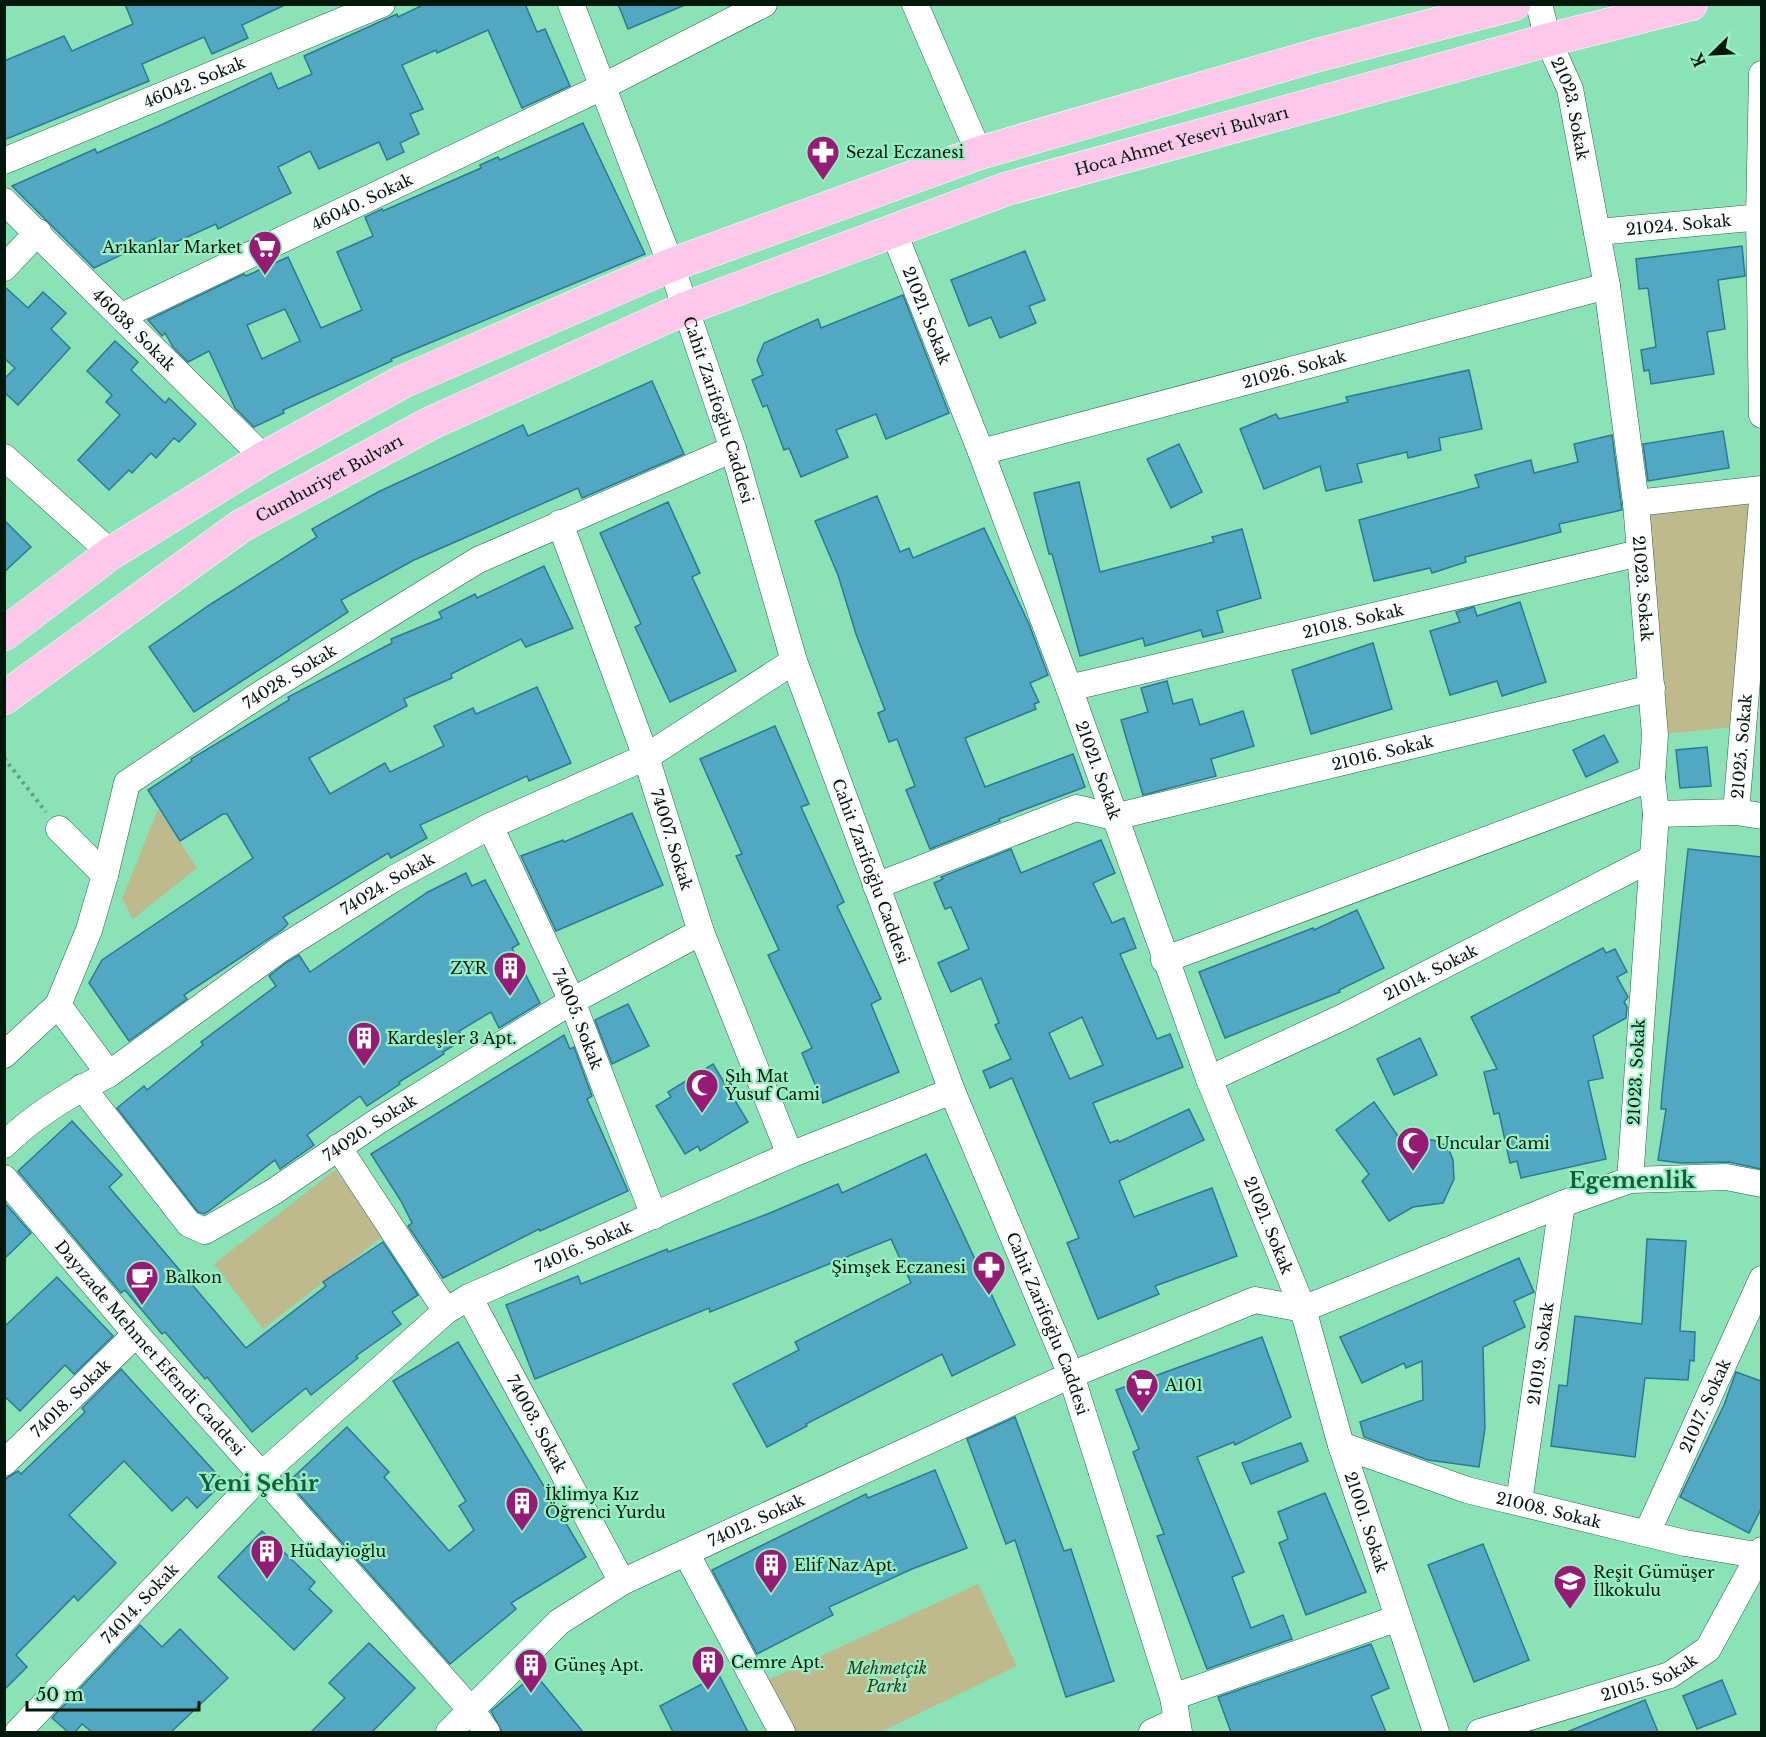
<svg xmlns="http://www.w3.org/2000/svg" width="1766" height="1737" viewBox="0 0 1766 1737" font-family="'Libre Baskerville',serif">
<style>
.green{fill:#bfba8e}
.building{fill:#52a8c3;stroke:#2c7991;stroke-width:1.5;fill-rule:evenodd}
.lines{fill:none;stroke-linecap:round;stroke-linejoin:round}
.minor-casing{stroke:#216447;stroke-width:27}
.major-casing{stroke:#fff;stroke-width:34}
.path{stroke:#5fa180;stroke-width:4;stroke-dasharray:3 4.5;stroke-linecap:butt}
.minor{stroke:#fff;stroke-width:26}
.major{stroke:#fdc8ea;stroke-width:33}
.labels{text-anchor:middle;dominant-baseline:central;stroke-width:4.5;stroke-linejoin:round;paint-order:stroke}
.street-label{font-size:16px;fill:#00170c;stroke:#99efc4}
.poi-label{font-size:16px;fill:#00170c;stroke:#99efc4;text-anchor:start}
.park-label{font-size:16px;font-style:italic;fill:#383314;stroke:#99efc4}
.district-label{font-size:22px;font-weight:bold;fill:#165a3e;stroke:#99efc4}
</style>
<rect width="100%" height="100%" fill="#8ce2b7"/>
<g class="green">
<path d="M1761 489 1744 726 1655 735 1636 503Z"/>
<path d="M158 809 197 868 133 919 122 899Z"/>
<path d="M335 1170 385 1235 263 1329 214 1264Z"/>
<path d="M978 1584 1017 1666 881 1732H785L759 1684Z"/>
</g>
<g class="building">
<path d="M125 4H287L242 25 248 38 212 54 204 37 142 64 149 81 4 140V61L64 36 72 51 133 24Z"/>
<path d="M425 4H525L537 32 545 29 570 86 522 108 488 30 437 53 436 50 402 65 423 109 410 114 419 134 400 143 404 152 387 160 379 142 319 169 310 151 278 167 291 193 218 229 216 224 165 247 160 238H156L94 268 12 186 95 149 97 153 161 125 271 73 278 89 312 74 304 56 397 14 398 17Z"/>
<path d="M618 4H685V5L628 29Z"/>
<path d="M583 123 645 254 391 359 392 361 283 410 284 413 254 427 235 408 209 351 188 362 173 347 165 333 162 336 148 320 244 274 246 276 288 257 321 328 362 310 337 252 373 236 365 217 382 209 383 211 481 168 480 165 498 157 500 160ZM285 309 300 341 262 359 247 325Z"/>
<path d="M1742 246 1745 276 1718 280 1725 329 1707 332 1714 374 1651 384 1649 370 1644 371 1641 350 1656 347 1648 288 1639 289 1636 259Z"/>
<path d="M1025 251 1045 300 1029 306 1036 323 1000 338 991 317 969 326 951 280Z"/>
<path d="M4 286 28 308 43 292 66 313 51 329 70 348 18 405 4 392V379L15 368 4 358Z"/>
<path d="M903 295 949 413 886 439 876 414 836 430 848 457 801 477 789 448 784 450 767 405 763 407 752 380 763 375 757 360 764 343 818 319 821 328Z"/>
<path d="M115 341 138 362 131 370 165 403 169 398 196 424 179 442 174 438 156 458 151 453 132 473 129 470 109 490 78 460 120 415 106 402 112 395 87 371Z"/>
<path d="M1469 370 1482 429 1439 438 1441 450 1408 458 1407 452 1357 464 1362 482 1326 491 1320 466 1264 489 1240 429 1276 414 1279 419 1348 402 1346 397Z"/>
<path d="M652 381 684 454 582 498 578 488 414 560 341 600 348 612 194 712 149 647 211 604 317 537 312 529 378 492 523 425 528 436Z"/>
<path d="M1723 431 1729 468 1648 481 1643 444Z"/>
<path d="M1612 435 1622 510 1559 524 1561 532 1465 557 1466 562 1432 573 1430 568 1374 581 1359 520 1479 487 1475 475 1531 460 1534 473 1578 462 1574 444Z"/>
<path d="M1179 444 1202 492 1171 508 1147 459Z"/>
<path d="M1079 482 1100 572 1214 542 1212 537 1242 529 1261 598 1217 611 1223 632 1203 637 1201 630 1145 646 1143 638 1080 656 1052 554H1049L1034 493Z"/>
<path d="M877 496 900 552 909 548 913 558 984 528 1029 624 1048 675 1030 683 1039 702 1034 704 1036 709 965 738 985 787 1073 754 1085 787 999 819 1000 821 930 849 906 790 915 786 897 739 889 742 878 713 885 710 856 634 838 575 815 521Z"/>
<path d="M668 502 700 573 692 577 736 671 670 702 635 627 641 624 600 533Z"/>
<path d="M4 520 31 547 4 572Z"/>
<path d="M544 566 573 628 526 647 521 639 451 674 452 678 404 699 407 706 309 758 330 794 385 763 390 772 444 746 434 726 473 708 476 714 537 687 571 763 529 781 527 776 420 825 427 838 391 858 388 853 283 917 288 924 282 930 184 995 187 999 129 1041 89 983 102 960 253 858 227 814H223L180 841 148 790 192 761 191 759 289 700 288 697 392 643 391 639 442 618 439 612 475 594 477 598Z"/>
<path d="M1520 602 1546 682 1502 696 1497 681 1450 695 1430 631 1460 622 1456 612 1474 607 1477 616Z"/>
<path d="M1373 643 1392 709 1311 734 1292 670Z"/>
<path d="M1167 681 1173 704 1192 699 1200 725 1243 711 1254 746 1211 759 1216 776 1143 795 1121 720 1148 712 1141 688Z"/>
<path d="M775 726 809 804 801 807 844 902 837 906 881 999 871 1004 899 1072 823 1103 802 1053 812 1048 768 955 779 950 736 856 742 854 700 759Z"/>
<path d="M1604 735 1618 762 1586 777 1573 750Z"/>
<path d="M1707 747 1711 786 1680 788 1676 750Z"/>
<path d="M632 813 663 885 556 931 521 856 563 840 564 842Z"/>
<path d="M1101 840 1115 873 1093 883 1112 923 1124 918 1136 948 1120 954 1157 1039 1170 1034 1183 1067 1093 1103 1110 1143 1118 1140 1119 1142 1189 1109 1204 1140 1119 1181 1134 1217 1212 1188 1237 1256 1155 1286 1159 1294 1098 1319 1067 1243 1079 1238 1012 1078 990 1088 983 1071 1011 1059 995 1025 999 1023 981 978 951 992 938 963 969 949 951 907 945 909 934 883 943 879 941 877 1011 849 1021 873ZM1082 1017 1103 1065 1070 1079 1049 1033Z"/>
<path d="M1688 849 1761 857V1169L1729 1162 1680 1163 1658 1160 1666 1109H1661L1662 1094Z"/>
<path d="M466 873 472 886 485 880 519 944 512 948 540 1003 499 1028 491 1012 459 1031 464 1039 443 1052 444 1054 399 1082 400 1084 367 1106 360 1096 307 1135 314 1145 280 1169 275 1160 209 1211 204 1214 198 1212 117 1108 144 1086 147 1090 203 1045 201 1042 276 986 269 976 287 962 299 955 310 972 428 892Z"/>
<path d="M1357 910 1384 968 1339 990 1340 992 1225 1038 1199 972 1313 928 1314 930Z"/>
<path d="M1603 948 1606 953 1615 949 1627 972 1617 977 1628 997 1624 1002 1627 1007 1626 1018 1593 1036 1603 1078 1588 1081 1606 1159 1521 1178 1517 1161 1510 1163 1499 1113 1494 1114 1484 1072 1497 1069 1471 1017Z"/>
<path d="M628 1004 649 1046 612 1064 595 1020Z"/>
<path d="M564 1035 570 1049 574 1047 592 1096 587 1099 628 1191 540 1231 539 1229 443 1278 408 1226 412 1223 401 1201 371 1154Z"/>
<path d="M1420 1038 1437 1075 1394 1095 1377 1059Z"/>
<path d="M713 1064 748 1122 700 1151 698 1146 685 1154 656 1106 671 1097 668 1092Z"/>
<path d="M1374 1102 1400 1139 1414 1137 1437 1141 1448 1147 1453 1160 1454 1179 1443 1203 1413 1207 1389 1221 1362 1181 1369 1174 1336 1130Z"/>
<path d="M72 1121 122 1175 109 1187 246 1348 326 1286 323 1282 383 1242 418 1295 392 1312 401 1324 356 1356 358 1358 311 1395 306 1388 252 1432 207 1377 205 1379 165 1332 162 1334 125 1290 121 1293 18 1171Z"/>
<path d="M926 1154 1015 1345 952 1376 942 1354 806 1424 807 1426 767 1447 733 1384 799 1350 795 1342 911 1283 891 1239 710 1312 709 1308 535 1379 506 1305 578 1276 581 1284 667 1249 668 1252 770 1213 838 1184 842 1193Z"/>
<path d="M4 1202 31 1233 4 1259Z"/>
<path d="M1647 1239 1686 1241 1680 1331 1695 1332 1694 1361 1690 1360 1688 1380 1645 1378 1635 1457 1551 1446 1559 1385 1567 1386 1575 1316 1642 1324Z"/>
<path d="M1519 1258 1534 1292 1514 1301 1525 1327 1483 1347 1485 1428 1479 1467 1428 1460 1364 1437 1360 1422 1423 1400 1422 1361 1406 1368 1404 1363 1362 1383 1340 1337Z"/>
<path d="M57 1277 113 1336 74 1374 65 1365 20 1411 4 1396V1327Z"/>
<path d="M1262 1337 1291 1417 1235 1445 1234 1442 1197 1457 1244 1572 1232 1577 1251 1628 1283 1615 1292 1639 1207 1669 1157 1536 1164 1534 1133 1452 1139 1449 1116 1390Z"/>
<path d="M458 1342 586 1557 511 1603 516 1609 450 1664 288 1482 347 1427 389 1472 384 1477 449 1551 474 1530 459 1506 466 1501 393 1381Z"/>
<path d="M121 1369 224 1482 197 1508 187 1497 172 1511 124 1461 69 1515 116 1563 78 1601 74 1596 16 1655 27 1667 4 1690V1480L18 1471 21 1474 85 1412 82 1408Z"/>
<path d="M1736 1372 1761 1381V1509L1749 1533 1680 1497 1724 1405Z"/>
<path d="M1015 1417 1064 1551 1071 1549 1114 1681 1066 1697 1015 1540 1006 1544 967 1439Z"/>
<path d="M1301 1443 1308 1461 1251 1484 1242 1463Z"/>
<path d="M935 1470 967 1548 912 1569 829 1607 833 1615 757 1654 712 1570 866 1494 868 1498Z"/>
<path d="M1325 1493 1366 1592 1306 1615 1279 1543 1288 1539 1278 1512Z"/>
<path d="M262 1531 315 1582 309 1589 332 1611 294 1650 218 1577Z"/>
<path d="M1483 1544 1529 1660 1474 1682 1428 1565Z"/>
<path d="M140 1625 162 1647 180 1629 228 1678 171 1732H92L82 1724 75 1732H68L52 1718Z"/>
<path d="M369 1643 415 1688 372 1732H311L345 1698 329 1683Z"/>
<path d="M1371 1644 1389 1688 1371 1696 1386 1732H1231L1218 1697Z"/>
<path d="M535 1674 583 1732H502L491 1711Z"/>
<path d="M719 1675 748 1732H673L660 1706Z"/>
<path d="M1722 1680 1736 1714 1697 1729 1683 1696Z"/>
<path d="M1645 1700 1658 1732H1567Z"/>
</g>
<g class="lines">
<defs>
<g id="minor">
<path id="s1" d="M571 4 671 265 733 449 794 661 952 1091 1071 1375 1173 1697 1179 1732"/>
<path d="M915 4 979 153"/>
<path id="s2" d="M1539 4 1548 40 1570 89 1607 286 1636 503 1655 735 1652 778 1656 814 1630 1180"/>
<path d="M1762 74 1759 217 1762 415"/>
<path id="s3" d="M4 161 382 4"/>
<path id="s4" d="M4 201 264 458"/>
<path id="s5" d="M893 230 981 452 1069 688 1209 1079 1303 1309 1341 1445 1436 1732"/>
<path id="s6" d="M1597 232 1762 217"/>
<path d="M4 268 38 232"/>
<path id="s7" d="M122 316 602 87 764 4"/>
<path id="s8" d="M981 452 1607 286"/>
<path d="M4 457 111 553"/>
<path d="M1636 503 1762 489"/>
<path id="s9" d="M560 523 646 757 701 932 790 1155"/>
<path id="s10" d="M1069 688 1639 553"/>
<path id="s11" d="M1736 812 1762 501"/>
<path d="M1656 814 1736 812 1762 816"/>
<path id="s12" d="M490 826 572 1001 654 1216"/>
<path d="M59 829 105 875"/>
<path id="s13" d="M876 886 1076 808 1114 817 1652 688"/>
<path d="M1164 960 1652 778"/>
<path d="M58 1005 109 1074"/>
<path id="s14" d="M4 1055 58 1005 89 930 105 875 127 783 262 693 478 560 733 449"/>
<path id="s15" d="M1209 1079 1343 1017 1651 859"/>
<path id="s16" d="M82 1087 189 1224 205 1231 273 1192 378 1121 572 1001 701 932"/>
<path id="s17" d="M4 1145C33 1116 73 1092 109 1074L279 950 393 879 490 826 646 757 794 661"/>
<path d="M338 1147 446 1311"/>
<path id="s18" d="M4 1178 136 1334 472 1711 487 1732"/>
<path id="s19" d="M469 1297 622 1582"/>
<path id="s20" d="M1341 1445 1467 1490 1685 1543 1762 1556"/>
<path id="s21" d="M4 1463 136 1334"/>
<path id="s22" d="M1519 1502 1562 1204"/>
<path id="s23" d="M1647 1533 1762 1279"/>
<path d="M686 1553 782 1732"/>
<path d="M1173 1697 1398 1618"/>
<path id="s24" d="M18 1732 261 1475 446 1311 469 1297 790 1155 952 1091"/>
<path id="s25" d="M449 1732 559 1622 622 1582 1071 1375 1255 1300 1303 1309 1562 1204 1630 1180 1726 1177 1762 1184"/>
<path d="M1152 1732 1176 1721"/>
<path id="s26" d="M1480 1732 1670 1675 1708 1649 1762 1550"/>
</g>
<g id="major">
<path d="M4 634 111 553 264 458 402 382 671 265 979 153 1318 55 1514 4"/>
<path id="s27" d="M4 698 241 526 431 423 684 309 1006 189 1548 40 1691 4"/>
</g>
</defs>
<use href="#minor" class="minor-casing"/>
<use href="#major" class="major-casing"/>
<path class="path" d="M4 758 46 812"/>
<use href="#minor" class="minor"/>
<use href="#major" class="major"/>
</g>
<defs>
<symbol id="pharmacy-pin" viewBox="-11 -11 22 30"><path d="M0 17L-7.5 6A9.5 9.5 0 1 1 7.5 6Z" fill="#961b75" stroke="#99efc4"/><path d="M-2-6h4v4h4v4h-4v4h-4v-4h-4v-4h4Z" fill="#fff"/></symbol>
<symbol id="supermarket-pin" viewBox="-11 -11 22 30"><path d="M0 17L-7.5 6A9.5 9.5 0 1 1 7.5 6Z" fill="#961b75" stroke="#99efc4"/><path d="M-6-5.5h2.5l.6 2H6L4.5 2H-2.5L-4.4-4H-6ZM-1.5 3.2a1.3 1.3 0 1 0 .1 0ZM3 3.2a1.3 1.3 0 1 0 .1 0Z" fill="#fff"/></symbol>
<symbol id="building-pin" viewBox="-11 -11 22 30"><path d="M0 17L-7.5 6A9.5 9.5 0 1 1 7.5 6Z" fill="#961b75" stroke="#99efc4"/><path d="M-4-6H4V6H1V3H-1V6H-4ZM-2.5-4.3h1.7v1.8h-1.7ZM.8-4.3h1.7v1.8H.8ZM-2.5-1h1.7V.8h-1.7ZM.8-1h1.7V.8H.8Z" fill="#fff"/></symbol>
<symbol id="mosque-pin" viewBox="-11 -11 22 30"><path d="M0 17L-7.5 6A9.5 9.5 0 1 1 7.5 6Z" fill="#961b75" stroke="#99efc4"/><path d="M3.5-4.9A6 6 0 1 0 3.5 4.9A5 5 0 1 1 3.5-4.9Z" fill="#fff"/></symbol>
<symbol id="cafe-pin" viewBox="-11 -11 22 30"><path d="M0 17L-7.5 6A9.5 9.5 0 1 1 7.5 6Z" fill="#961b75" stroke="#99efc4"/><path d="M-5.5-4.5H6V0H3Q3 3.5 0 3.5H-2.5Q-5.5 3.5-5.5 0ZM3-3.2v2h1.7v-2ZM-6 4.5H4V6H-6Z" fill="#fff"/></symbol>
<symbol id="school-pin" viewBox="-11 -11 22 30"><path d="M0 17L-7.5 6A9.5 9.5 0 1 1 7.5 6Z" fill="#961b75" stroke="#99efc4"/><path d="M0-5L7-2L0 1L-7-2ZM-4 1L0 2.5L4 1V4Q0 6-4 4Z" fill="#fff"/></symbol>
</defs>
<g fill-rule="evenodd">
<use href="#pharmacy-pin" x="804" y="133" width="38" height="52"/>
<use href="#supermarket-pin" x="246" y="228" width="38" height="52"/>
<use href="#building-pin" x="491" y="949" width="38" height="52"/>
<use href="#building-pin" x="345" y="1019" width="38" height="52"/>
<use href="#mosque-pin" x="683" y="1066" width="38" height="52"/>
<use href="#mosque-pin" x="1394" y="1124" width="38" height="52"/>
<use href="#pharmacy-pin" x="970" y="1248" width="38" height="52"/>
<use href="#cafe-pin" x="123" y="1258" width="38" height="52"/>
<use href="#supermarket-pin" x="1123" y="1366" width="38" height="52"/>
<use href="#building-pin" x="503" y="1484" width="38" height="52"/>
<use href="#building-pin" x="248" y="1532" width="38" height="52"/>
<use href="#building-pin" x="752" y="1546" width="38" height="52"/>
<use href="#school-pin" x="1551" y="1562" width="38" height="52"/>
<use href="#building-pin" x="689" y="1643" width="38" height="52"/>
<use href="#building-pin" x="512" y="1646" width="38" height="52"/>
</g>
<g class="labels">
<g class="street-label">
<text stroke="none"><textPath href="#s3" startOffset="206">46042. Sokak</textPath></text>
<text stroke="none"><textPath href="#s2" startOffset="110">21023. Sokak</textPath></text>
<text stroke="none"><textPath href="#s27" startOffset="1312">Hoca Ahmet Yesevi Bulvarı</textPath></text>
<text stroke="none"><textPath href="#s7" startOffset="266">46040. Sokak</textPath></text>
<text stroke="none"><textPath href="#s6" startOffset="82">21024. Sokak</textPath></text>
<text stroke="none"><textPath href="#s5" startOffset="92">21021. Sokak</textPath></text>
<text stroke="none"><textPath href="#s4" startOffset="183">46038. Sokak</textPath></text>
<text stroke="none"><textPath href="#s8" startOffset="324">21026. Sokak</textPath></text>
<text stroke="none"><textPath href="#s1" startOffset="432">Cahit Zarifoğlu Caddesi</textPath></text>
<text stroke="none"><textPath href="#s27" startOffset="393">Cumhuriyet Bulvarı</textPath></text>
<text stroke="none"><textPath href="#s2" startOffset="596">21023. Sokak</textPath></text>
<text stroke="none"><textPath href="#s10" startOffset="292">21018. Sokak</textPath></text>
<text stroke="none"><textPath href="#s14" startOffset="501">74028. Sokak</textPath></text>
<text stroke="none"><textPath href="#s11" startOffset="66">21025. Sokak</textPath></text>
<text stroke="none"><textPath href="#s13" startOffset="530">21016. Sokak</textPath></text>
<text stroke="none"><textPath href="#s5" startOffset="578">21021. Sokak</textPath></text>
<text stroke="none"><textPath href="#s9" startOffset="336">74007. Sokak</textPath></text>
<text stroke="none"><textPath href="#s1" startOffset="918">Cahit Zarifoğlu Caddesi</textPath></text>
<text stroke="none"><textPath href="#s17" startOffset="465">74024. Sokak</textPath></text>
<text stroke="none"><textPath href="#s15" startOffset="246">21014. Sokak</textPath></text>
<text stroke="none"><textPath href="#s12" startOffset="212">74005. Sokak</textPath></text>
<text transform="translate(1636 1072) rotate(-87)">21023. Sokak</text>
<text stroke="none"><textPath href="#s16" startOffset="386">74020. Sokak</textPath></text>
<text stroke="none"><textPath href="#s5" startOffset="1064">21021. Sokak</textPath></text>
<text stroke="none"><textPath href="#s24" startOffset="753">74016. Sokak</textPath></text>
<text stroke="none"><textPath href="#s1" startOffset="1404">Cahit Zarifoğlu Caddesi</textPath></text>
<text stroke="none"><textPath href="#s18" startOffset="224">Dayızade Mehmet Efendi Caddesi</textPath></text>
<text stroke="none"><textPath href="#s22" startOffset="150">21019. Sokak</textPath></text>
<text stroke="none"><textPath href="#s21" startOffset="93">74018. Sokak</textPath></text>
<text stroke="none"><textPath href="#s23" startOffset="140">21017. Sokak</textPath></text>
<text stroke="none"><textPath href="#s19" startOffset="144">74003. Sokak</textPath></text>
<text stroke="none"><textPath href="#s20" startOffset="218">21008. Sokak</textPath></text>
<text stroke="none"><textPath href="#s25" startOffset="378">74012. Sokak</textPath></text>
<text stroke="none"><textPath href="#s5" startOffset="1377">21001. Sokak</textPath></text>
<text stroke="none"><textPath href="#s24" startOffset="177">74014. Sokak</textPath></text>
<text stroke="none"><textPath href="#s26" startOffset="178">21015. Sokak</textPath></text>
</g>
<g class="poi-label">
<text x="846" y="152">Sezal Eczanesi</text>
<text x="242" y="247" text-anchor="end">Arıkanlar Market</text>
<text x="487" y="968" text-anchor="end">ZYR</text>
<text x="387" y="1038">Kardeşler 3 Apt.</text>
<text x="725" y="1076">Şıh Mat<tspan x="725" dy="18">Yusuf Cami</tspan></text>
<text x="1436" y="1143">Uncular Cami</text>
<text x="966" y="1267" text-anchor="end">Şimşek Eczanesi</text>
<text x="165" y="1277">Balkon</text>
<text x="1165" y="1385">A101</text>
<text x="545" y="1494">İklimya Kız<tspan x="545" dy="18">Öğrenci Yurdu</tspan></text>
<text x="290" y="1551">Hüdayioğlu</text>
<text x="794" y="1565">Elif Naz Apt.</text>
<text x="1593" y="1572">Reşit Gümüşer<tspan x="1593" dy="18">İlkokulu</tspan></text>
<text x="731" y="1662">Cemre Apt.</text>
<text x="554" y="1665">Güneş Apt.</text>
</g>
<g class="park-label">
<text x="887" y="1668">Mehmetçik<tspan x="887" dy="18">Parkı</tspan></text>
</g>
<g class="district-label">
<text x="1632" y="1180">Egemenlik</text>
<text x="259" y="1483">Yeni Şehir</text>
</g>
</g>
<rect width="1766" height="1737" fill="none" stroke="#00170c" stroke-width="12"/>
<g transform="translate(1712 54) rotate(246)" stroke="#99efc4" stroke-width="4.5" paint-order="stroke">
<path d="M0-4.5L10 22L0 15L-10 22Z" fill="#00170c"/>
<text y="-9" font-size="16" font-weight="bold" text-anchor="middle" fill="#00170c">K</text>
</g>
<path d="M27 1701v9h172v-9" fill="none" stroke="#00170c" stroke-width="3"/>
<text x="36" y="1701" font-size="18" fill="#00170c" stroke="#99efc4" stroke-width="4.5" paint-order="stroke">50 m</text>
</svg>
